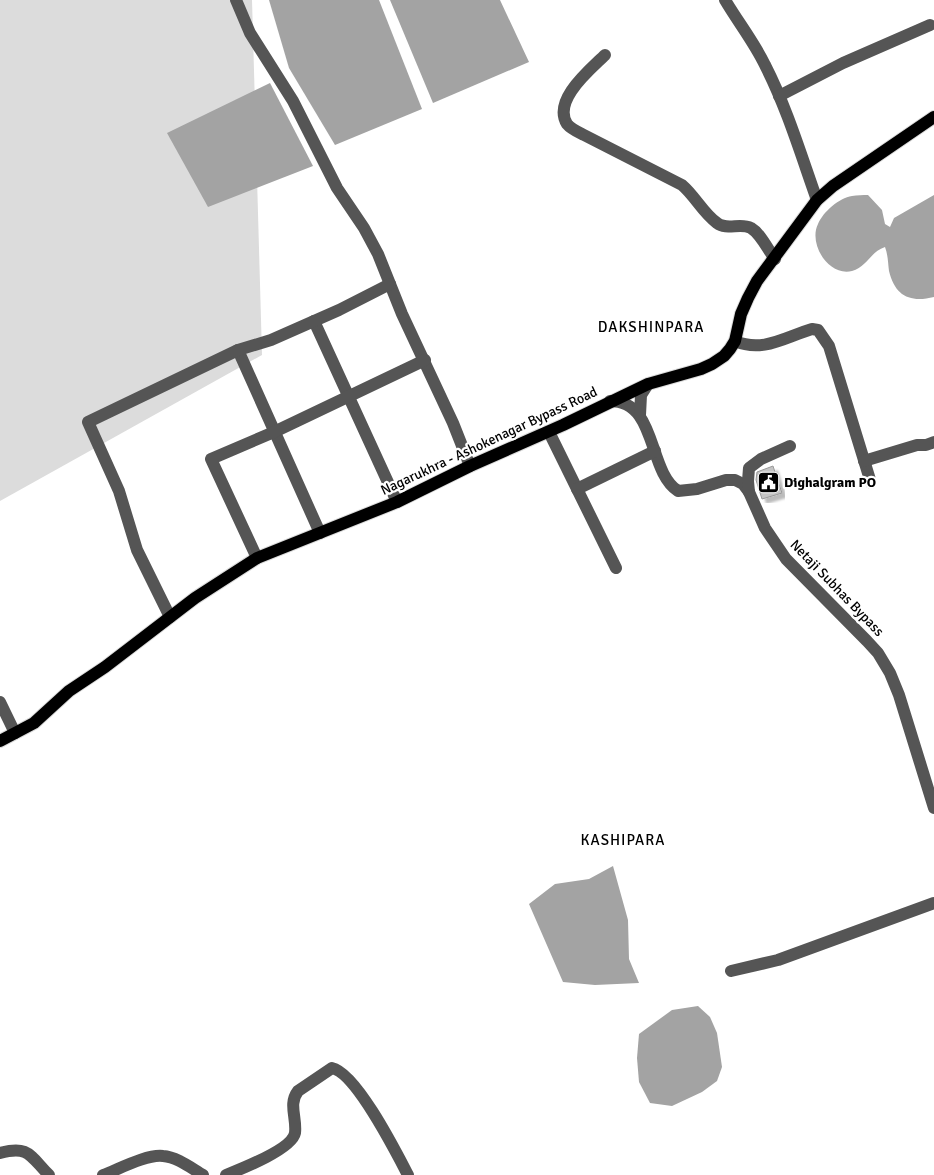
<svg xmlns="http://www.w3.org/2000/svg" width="934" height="1175" viewBox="0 0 934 1175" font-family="Signika,sans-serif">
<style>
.green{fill:#dcdcdc}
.water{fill:#a3a3a3}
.building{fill:#c4c4c4;stroke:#999;filter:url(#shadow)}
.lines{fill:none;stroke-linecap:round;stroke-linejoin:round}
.major-casing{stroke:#dbdbdb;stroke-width:14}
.minor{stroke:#555;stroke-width:12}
.major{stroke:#000;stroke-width:12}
.labels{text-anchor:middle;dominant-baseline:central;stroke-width:4.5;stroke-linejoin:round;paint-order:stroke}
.street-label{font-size:14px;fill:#000;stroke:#fff}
.poi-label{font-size:14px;font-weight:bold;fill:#000;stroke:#fff;text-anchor:start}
.neighbourhood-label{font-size:15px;letter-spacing:1px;fill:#000;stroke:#fff}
</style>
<defs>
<filter id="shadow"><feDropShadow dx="4.5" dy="4.5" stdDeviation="1" flood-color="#0004"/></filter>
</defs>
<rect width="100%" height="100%" fill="#fff"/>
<path class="green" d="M0 0H252L262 355 0 501Z"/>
<g class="water">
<path d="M269 0H379L422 109 335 145 289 68Z"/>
<path d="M390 0H500L529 62 433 103Z"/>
<path d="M270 83 313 166 208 207 167 133Z"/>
<path d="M868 195 882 210 885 224 890 227 894 218 934 195V297C910 303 895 296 889 271 888 263 888 255 885 247 870 252 867 267 852 271 829 277 808 244 818 224 823 212 839 198 852 196 857 195 863 195 868 195Z"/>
<path d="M613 866 628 920 629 959 639 983 595 985 563 982 529 904 555 884 589 879Z"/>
<path d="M698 1006 710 1017 717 1033 722 1067 717 1081 702 1092 672 1106 650 1103 639 1082 637 1058 639 1034 672 1010Z"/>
</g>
<path class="building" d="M773 466 782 493 762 499 756 480 757 472Z"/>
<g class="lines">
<defs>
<path id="major" d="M0 741 34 723 69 691 105 667 195 598 257 558 397 502 470 466 563 425 648 384 701 369 712 364 724 356 730 349 735 341 741 314 748 298 757 281 817 200 833 186 934 117"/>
</defs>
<use href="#major" class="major-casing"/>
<g class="minor">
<path d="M236 0 250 33 293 101 337 188 364 228 378 254 402 314 453 423 470 466"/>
<path d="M725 0C738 22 754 42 765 65 787 108 801 155 817 200"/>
<path d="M605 55C591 69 552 100 567 124 571 129 578 132 584 135L682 185C695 196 703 213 717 223 727 231 740 222 751 228 761 234 768 250 775 259"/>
<path d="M779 96 843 63 930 25"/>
<path d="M314 321 397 502"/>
<path d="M735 341C763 353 785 337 812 329L818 330 829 346 871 483"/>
<path d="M238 350 320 533"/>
<path d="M610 401C658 401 647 471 678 491L697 489 726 480H735L743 484 749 492 765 528 786 559 867 641 878 653 890 673 899 695 934 808"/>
<path d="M640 415 641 395 648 384"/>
<path d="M549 432 616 568"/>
<path d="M864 461 917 445H926L934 442"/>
<path d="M577 489 655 451"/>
<path d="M749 492 748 481 749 468 761 459 790 446"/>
<path d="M257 558 211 459 274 432 425 360"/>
<path d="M170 617 137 550 119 491 88 422 238 350 271 340 339 310 390 284"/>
<path d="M0 702 15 733"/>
<path d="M731 971 778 960 934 903"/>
<path d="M0 1153C29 1145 30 1156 49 1175"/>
<path d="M103 1175C119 1169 147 1154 163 1156 177 1157 191 1168 203 1175"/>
<path d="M226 1175C241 1169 292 1149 295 1133 297 1118 288 1104 298 1091L332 1068C356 1073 396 1152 408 1175"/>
</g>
<use href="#major" class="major"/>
</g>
<defs>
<symbol id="civic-square" viewBox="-11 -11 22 22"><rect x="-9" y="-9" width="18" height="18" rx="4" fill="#000" stroke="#fff"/><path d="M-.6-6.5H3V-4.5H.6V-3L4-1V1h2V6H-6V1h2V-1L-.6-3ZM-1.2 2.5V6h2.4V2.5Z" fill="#fff"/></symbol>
</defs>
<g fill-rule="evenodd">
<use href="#civic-square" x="756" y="470" width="25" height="25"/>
</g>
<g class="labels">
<g class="street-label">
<text transform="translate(489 441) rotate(-25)">Nagarukhra - Ashokenagar Bypass Road</text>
<text transform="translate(837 588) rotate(46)">Netaji Subhas Bypass</text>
</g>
<g class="poi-label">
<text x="784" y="482">Dighalgram PO</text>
</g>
<g class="neighbourhood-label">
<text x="651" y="327">DAKSHINPARA</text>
<text x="623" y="840">KASHIPARA</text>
</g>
</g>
</svg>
